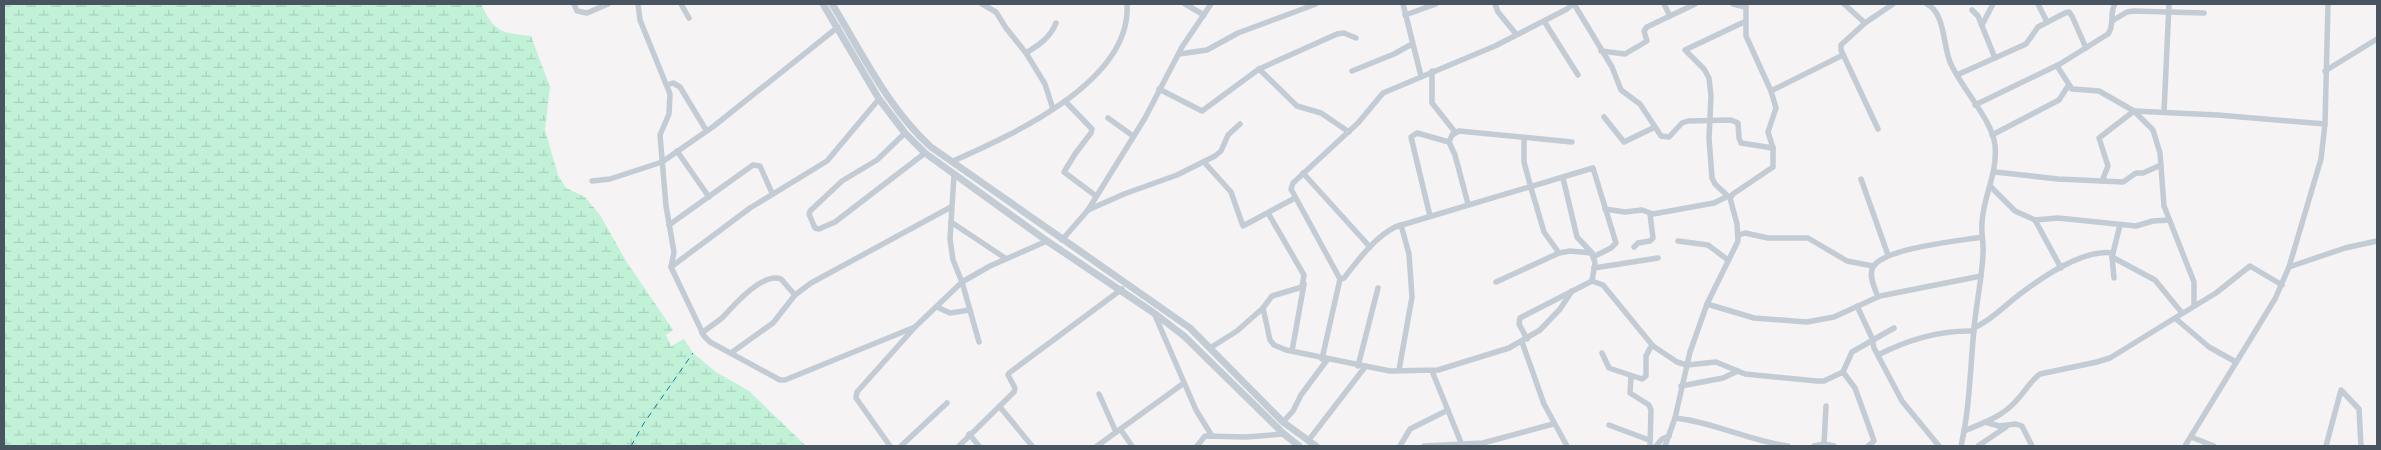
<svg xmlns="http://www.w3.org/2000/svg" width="2381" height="450" viewBox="0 0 2381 450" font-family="Ubuntu,sans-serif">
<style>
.wetland{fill:url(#wetland-marsh)}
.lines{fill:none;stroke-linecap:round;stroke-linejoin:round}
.ferry{stroke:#077db0;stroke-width:1;stroke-dasharray:6 5;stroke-linecap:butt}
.minor{stroke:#c3ccd4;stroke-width:5.5}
.tertiary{stroke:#c3ccd4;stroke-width:7}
</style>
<defs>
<pattern id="wetland-marsh" width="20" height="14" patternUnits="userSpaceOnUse" patternTransform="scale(1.25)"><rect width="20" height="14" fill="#c1f2d8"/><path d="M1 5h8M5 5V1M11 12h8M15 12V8" fill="none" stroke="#a7d1bc"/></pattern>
</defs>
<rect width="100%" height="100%" fill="#f5f3f3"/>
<path class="wetland" d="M4 4H481C494 32 501 33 531 36L550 87 545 130 558 175 566 188 585 197 600 215 626 261 673 330 666 335 671 346 684 339 693 353 716 372 749 391 806 446H4Z"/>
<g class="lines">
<path class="ferry" d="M631 446 644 423 693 353"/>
<g class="minor">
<path d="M574 4 577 11 587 13 608 4"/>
<path d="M638 4 640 20 670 94 669 114 660 135 666 206 674 252 671 267 704 336 710 342 780 380H785L915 327"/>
<path d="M681 4 689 18"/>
<path d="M982 4 996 12 1006 28 1026 53 1045 84 1053 109"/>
<path d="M1185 4 1204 15"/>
<path d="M1403 4 1421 76"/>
<path d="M1495 4 1498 12 1516 34"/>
<path d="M1573 4 1567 9 1495 46 1383 93 1358 123 1293 183 1291 189 1340 279 1344 278C1359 259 1374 238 1395 227L1593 168 1616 243 1611 248 1593 257"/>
<path d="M1574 4 1612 67 1621 90 1640 104 1661 136 1669 137 1682 123 1688 121 1731 120 1738 123 1739 138 1741 143 1773 148"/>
<path d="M1664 4 1670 16"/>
<path d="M1733 4 1745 7"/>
<path d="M1844 4 1865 23"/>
<path d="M1927 4C1945 13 1943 45 1950 62 1961 88 1992 119 1995 145 1998 174 1983 196 1982 223 1981 234 1984 244 1983 254 1982 279 1976 304 1974 329 1970 369 1970 407 1961 446"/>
<path d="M2038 4 2047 22"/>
<path d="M1972 10 1978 16 1995 58"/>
<path d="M1405 15 1436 4"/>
<path d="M1544 21 1578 75"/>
<path d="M2112 21 2127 12 2133 11 2204 13"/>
<path d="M1982 25 1993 4"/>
<path d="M1601 51 1625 54 1647 41 1644 31 1647 27 1695 4"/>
<path d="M1026 53C1039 45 1050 38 1056 23"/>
<path d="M1179 54 1207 50 1238 33 1316 4"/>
<path d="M2057 66 2072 89 2099 91 2134 111 2153 130 2160 153 2164 206 2194 282V306"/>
<path d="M1259 69 1297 106 1321 113 1349 132"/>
<path d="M1352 71 1394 54 1412 44"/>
<path d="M1432 71V103L1455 132"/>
<path d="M2325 71 2377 39"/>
<path d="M1957 75 2026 44 2038 27 2065 13 2069 12 2072 16 2086 48"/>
<path d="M667 85 673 83 680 87 706 130"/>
<path d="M1159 89 1202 111 1259 69 1337 34 1344 33 1356 38"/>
<path d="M1771 91 1843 55"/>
<path d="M1065 101 1092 129 1091 133 1075 154 1064 172 1096 196"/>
<path d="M1975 105 2060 64 2108 34C2115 25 2109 13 2115 4"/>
<path d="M2164 112 2169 4"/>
<path d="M1604 117 1624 142 1655 127"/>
<path d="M1108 118 1133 136"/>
<path d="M1878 129 1841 50V45L1865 23 1893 4"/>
<path d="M905 133 877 160 842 181 810 211 809 214 815 228 819 229 835 222 925 153"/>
<path d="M1992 135 2059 100 2068 86"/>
<path d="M1524 139V162L1531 188 1544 232 1559 253"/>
<path d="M1449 142 1452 135 1459 131 1572 142"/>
<path d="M1449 142 1455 155 1468 204"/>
<path d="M677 151 709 197"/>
<path d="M951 162C1010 136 1132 82 1127 4"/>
<path d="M1204 162 1231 192 1243 226 1295 198"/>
<path d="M1995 172 2058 179 2123 182 2136 173H2143L2161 165"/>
<path d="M1303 173 1370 247"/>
<path d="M954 175 950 239 953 260 962 282 979 342"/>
<path d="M1563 178 1577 237 1592 253 1595 263 1592 281"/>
<path d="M1861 179 1888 255"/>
<path d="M592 181 610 179 662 162 714 126 838 27"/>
<path d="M2102 181 2108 166 2099 138 2134 111 2218 115 2325 124"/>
<path d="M1991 187 2015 211 2035 220 2058 218 2136 226 2153 221 2169 220"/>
<path d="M1730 198 1715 184 1712 178 1709 138 1711 96 1709 78 1704 69 1685 50 1744 22"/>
<path d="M1605 209 1625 212 1642 210 1653 214 1714 203 1728 196"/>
<path d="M1088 210 1124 194 1177 175 1215 156 1221 151 1228 135 1240 124"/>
<path d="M1268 213 1304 275 1302 287 1272 296 1263 308 1270 340 1274 345 1286 350 1390 371 1438 370 1509 348 1540 330 1560 309 1572 291"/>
<path d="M1430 216 1411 137 1417 133 1449 142"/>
<path d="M2035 220 2061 268"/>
<path d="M951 222 1005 258"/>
<path d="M669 225 753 165 760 166 772 193"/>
<path d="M1739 235 1745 233 1768 238H1808L1847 261 1873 266"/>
<path d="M1062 240 1088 210 1145 118 1182 47 1211 4"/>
<path d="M1678 241 1708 245 1728 260"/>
<path d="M1634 247 1638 243 1650 241 1653 238 1650 214"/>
<path d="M2112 257 2155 280 2182 313"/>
<path d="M671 267 750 208 827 161 879 99"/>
<path d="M2289 267 2345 248 2377 241"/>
<path d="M1594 268 1658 258"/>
<path d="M2114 278 2112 257 2120 225"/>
<path d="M1496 282 1559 253 1570 251 1592 253"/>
<path d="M1878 297C1875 289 1868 275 1873 267 1884 248 1959 241 1982 237"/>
<path d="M1707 304 1754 318 1807 322 1834 317 1880 296 1981 276"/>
<path d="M1857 306 1872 338 1874 348 1902 401 1939 446"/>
<path d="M937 307 950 313 970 310"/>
<path d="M1154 313 1196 410 1212 436"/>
<path d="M2175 318 2216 293 2250 266 2282 285"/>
<path d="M1974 328C1992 320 2004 306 2020 294 2044 276 2083 249 2113 253"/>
<path d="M702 333C709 327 718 322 724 316 735 304 763 272 781 279L795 295"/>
<path d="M1527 339 1519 324 1520 318 1592 281 1603 285 1653 346 1677 362 1687 365 1716 362 1745 374 1817 381H1824L1843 372 1852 352 1894 328"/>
<path d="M1522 342 1544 404 1567 446"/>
<path d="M1210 348 1237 331 1263 308"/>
<path d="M1292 351 1304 284"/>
<path d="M731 353 773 323 795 295 811 283 951 207"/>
<path d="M1602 353 1609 368 1642 379 1646 376V356L1650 348 1653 346"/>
<path d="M1878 355C1907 340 1940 330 1974 331"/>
<path d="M1322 359 1340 279"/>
<path d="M1358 366 1378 288"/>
<path d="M1399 370 1412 297 1409 254 1401 225"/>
<path d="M1432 371 1462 445"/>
<path d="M1843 372 1855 388 1872 435 1874 441 1868 446"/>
<path d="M1631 376 1630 393 1649 405 1651 410 1650 446"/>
<path d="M1681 386 1723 378 1738 371"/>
<path d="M1099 394 1116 432"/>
<path d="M1000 407 1032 446"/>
<path d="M1675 418C1714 422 1749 441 1788 446"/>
<path d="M1283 422 1293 411 1301 395 1327 360"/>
<path d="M1985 422 1999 426 2016 424 2022 426 2032 446"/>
<path d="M1609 425 1649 440"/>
<path d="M1121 430 1132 446"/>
<path d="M1964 431C1983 423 2002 417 2016 401 2025 392 2030 381 2040 374L2097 362 2110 358 2175 318 2209 347 2236 362"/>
<path d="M969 434 979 446"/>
<path d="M2191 437 2214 446"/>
<path d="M1308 441 1365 367"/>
<path d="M1824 444 1826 406"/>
<path d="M890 446 856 398 857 392 915 327 962 282 990 266 1047 241"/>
<path d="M901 446 947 403"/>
<path d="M959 446 1014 392 1015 388 1008 375 1009 373 1122 289"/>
<path d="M1097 446 1184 383"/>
<path d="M1197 446 1205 436 1246 437 1284 434"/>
<path d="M1400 446 1410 429 1448 410"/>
<path d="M1424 446 1483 443 1553 424"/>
<path d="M1656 446 1662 439 1669 436"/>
<path d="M1665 446 1675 418 1690 352 1707 304 1738 241 1737 224 1730 198 1733 194 1773 167V148L1768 132 1776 108 1771 91 1746 36V4"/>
<path d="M1814 446 1824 444 1834 446"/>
<path d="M1978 446 2006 427"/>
<path d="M2185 446 2275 299 2289 267 2321 159 2325 124 2328 4"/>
<path d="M2326 446 2341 390 2359 409 2361 446"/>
</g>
<g class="tertiary">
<path d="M823 4 879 99 905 133 925 153 1047 241 1154 313 1184 336 1284 434 1299 446"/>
<path d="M832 4C863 54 887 107 931 147L1190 328 1283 422 1316 446"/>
</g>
</g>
<rect width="2381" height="450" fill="none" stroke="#495461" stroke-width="10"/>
</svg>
